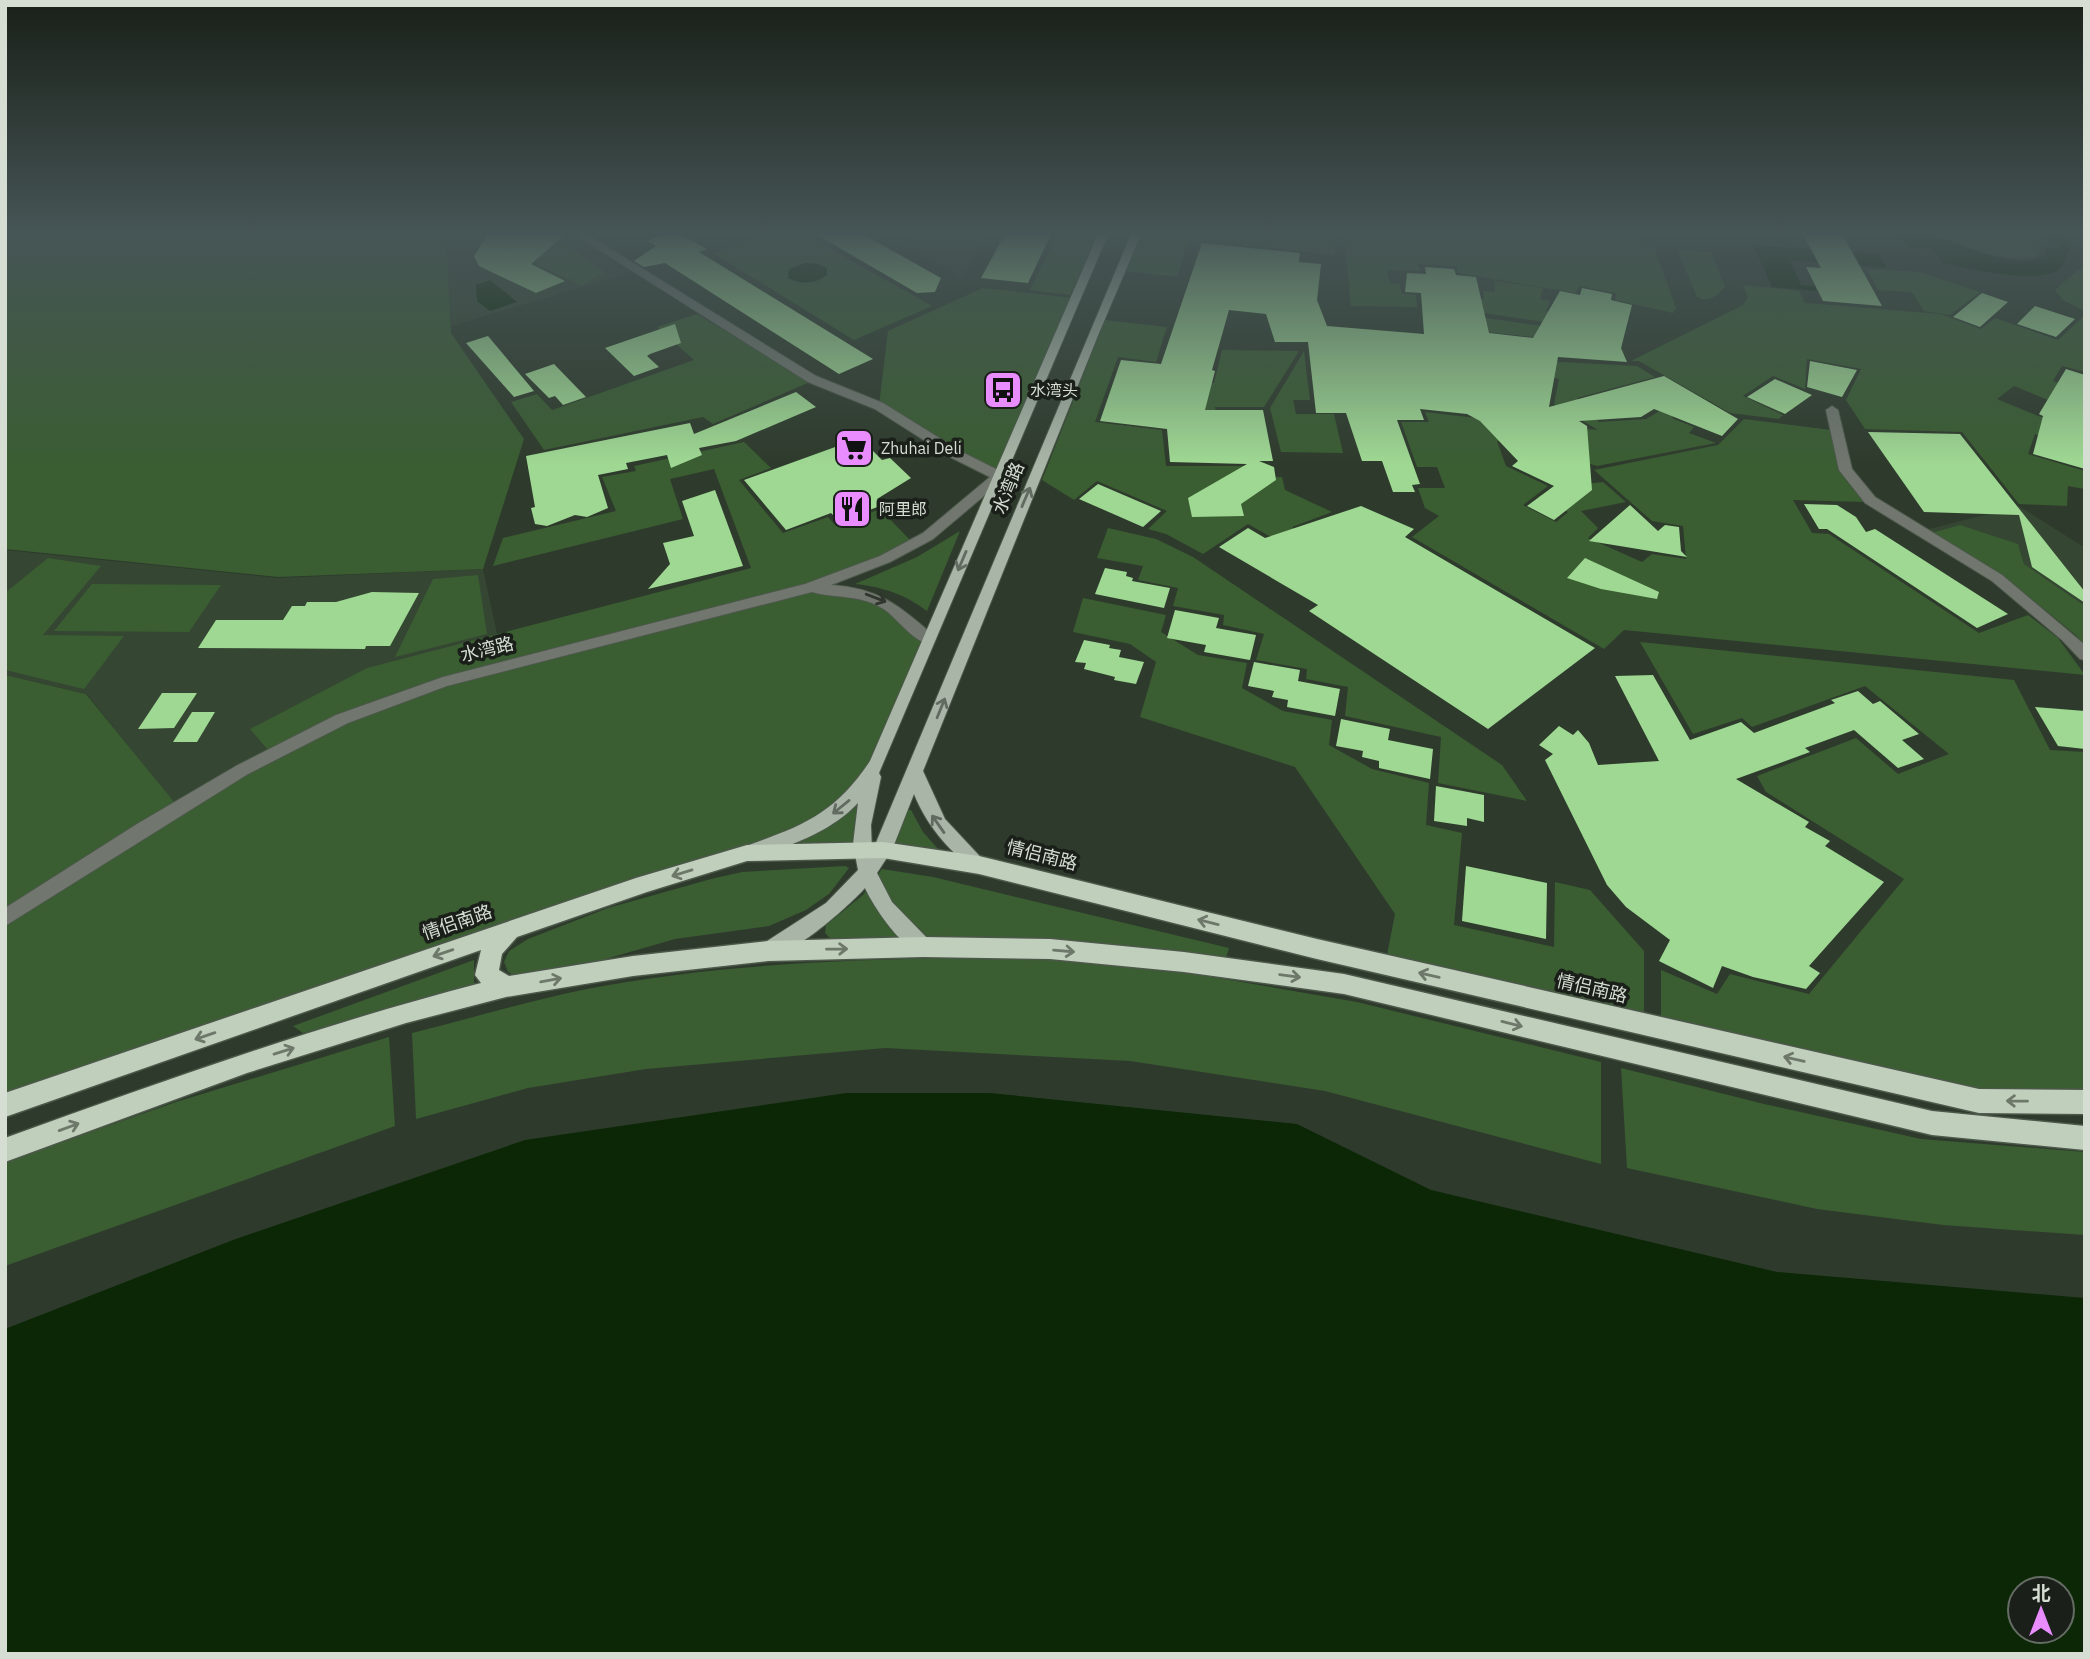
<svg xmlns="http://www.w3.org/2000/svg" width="2090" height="1659" viewBox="0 0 2090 1659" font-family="'IBM Plex Sans','Noto Sans SC',sans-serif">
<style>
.built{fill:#354632}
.green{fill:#3a5d32}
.water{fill:#0b2705;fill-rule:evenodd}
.building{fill:#9fd893}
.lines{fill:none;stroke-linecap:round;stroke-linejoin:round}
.minor-casing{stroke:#4c584a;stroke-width:2}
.major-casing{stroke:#4c584a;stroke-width:2}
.highway-casing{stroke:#4c584a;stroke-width:3}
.minor{fill:#71776f;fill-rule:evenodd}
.major{fill:#a9b6a7;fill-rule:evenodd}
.highway{fill:#c0cfbc;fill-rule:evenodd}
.oneway{stroke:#626b60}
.oneway2{stroke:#30362e}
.oneway3{stroke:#6d786a}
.labels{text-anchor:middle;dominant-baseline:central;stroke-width:7;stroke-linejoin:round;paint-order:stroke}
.far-poi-label{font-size:16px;fill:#d6ded4;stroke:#1a2019;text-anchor:start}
.street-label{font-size:18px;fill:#d6ded4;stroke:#1a2019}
</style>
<rect width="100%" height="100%" fill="#2e3b2c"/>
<g class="built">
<path d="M446 232H575L637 271 451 326Z"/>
<path d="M914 232H988L963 278 904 247Z"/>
<path d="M2019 506 2085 548V655L1998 578 1918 532Z"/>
<path d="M5 550 278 578 483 569 504 666 178 808 87 694 5 675Z"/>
</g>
<g class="green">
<path d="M5 232H446L451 333 524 439 483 569 278 577 5 549Z"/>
<path d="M771 232H800L932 306 854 340 713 253Z"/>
<path d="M1059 232H1098L1070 295 1030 290Z"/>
<path d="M1143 232 1335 234V255L1189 239 1177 277 1126 271Z"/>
<path d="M1370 232H1620L1636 237 1654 247 1676 308 1673 313 1615 300 1616 293 1579 286 1576 293 1458 273 1457 266 1418 264 1420 271 1387 270 1390 283 1400 284 1402 294 1416 295 1417 307 1351 306 1344 234Z"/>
<path d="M1926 232H1998L2026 241V235L2018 232H2037L2038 246 2041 252 2036 257C2000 264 1960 244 1926 232Z"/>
<path d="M545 244H565L604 272 582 286 535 263Z"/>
<path d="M1677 249 1711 252 1725 287C1717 296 1709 303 1697 297Z"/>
<path d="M2083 266H2085V311L2063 300 2055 290Z"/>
<path d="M1867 269 1919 272 1980 292 1950 315 1924 311 1912 292 1878 290Z"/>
<path d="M1494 281 1543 288 1540 299 1550 301 1546 311 1562 314 1558 324 1470 311 1469 298 1484 299 1483 291 1495 292Z"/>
<path d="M1743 285 1799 291 1805 303 1941 314 1981 329 1995 318 2058 340 2085 315V372L2062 366 2053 381 2085 391 2048 400 2014 386 1997 399 2038 416 2085 429V448L2035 434 2028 454 2085 471V489L2068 486 2067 506 2019 504 1962 432 1865 429 1846 400 1861 369 1807 359 1805 389 1773 376 1743 396 1783 415 1779 419 1730 413 1639 361H1631L1743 305 1748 298Z"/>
<path d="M983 288 1074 298 999 475 879 406 888 331Z"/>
<path d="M697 314 810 382 713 424 703 417 544 450 511 402 537 394 552 410 694 360 657 327Z"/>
<path d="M1479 317 1556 328 1621 343 1622 347 1460 329Z"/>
<path d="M1105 320 1167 327 1156 362 1118 357 1095 422 1162 430 1166 466H1247L1250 477H1282L1285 490 1332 512 1292 527 1347 580 1248 524 1203 554 1166 534 1148 529 1167 511 1097 481 1074 500 1042 480Z"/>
<path d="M1222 350 1299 351 1264 407H1215L1217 421 1152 398 1191 381 1214 383Z"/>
<path d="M1304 351 1310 400H1293L1296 414H1334L1343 453 1281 452 1270 408Z"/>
<path d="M1448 356 1637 366 1655 377 1577 398 1599 422 1646 419 1665 408 1674 419 1694 427 1689 433 1716 443 1597 466 1562 456 1541 425 1598 430 1554 404 1559 379Z"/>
<path d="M1425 412 1536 425 1537 435 1497 441 1506 466 1548 486 1523 505 1556 522 1568 512 1538 497 1557 487 1603 482 1626 502 1581 511 1598 528 1588 538 1642 562 1652 554 1686 559 1683 526 1652 521 1594 470 1718 445 1744 419 1831 430 1838 470 1864 502 1793 500 1812 533 1829 534 1979 633 2028 615 2058 638 2085 675 1624 630 1604 649 1412 537 1439 516 1425 508 1418 488H1445L1437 467H1417L1401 422H1429Z"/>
<path d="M744 442 771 468 739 480 783 533 828 517 836 526 880 509 910 540 880 557 807 585 443 678 269 751 250 729 367 668 751 568 714 469 670 479 683 519 493 566 503 538 616 511 602 477 636 471 634 466Z"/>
<path d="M1960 525 2018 544 2024 564 2085 606V645L2076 635 2001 574 1931 533Z"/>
<path d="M1108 528 1156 539 1193 557 1502 765 1527 801 1438 783 1441 737 1345 716 1348 687 1306 679 1307 669 1256 660 1264 634 1223 625 1224 615 1173 606 1178 588 1138 580 1143 566 1097 558Z"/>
<path d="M960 531 927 611C904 594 883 587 855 584L917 557Z"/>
<path d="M48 558 101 566 43 635 124 636 84 689 5 670V593Z"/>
<path d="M478 575 487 634 395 657 433 579Z"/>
<path d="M92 584 221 585 189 632 54 631Z"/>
<path d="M810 589 872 595 928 639 877 763 842 804 747 853 5 1104V675L86 694 179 808 342 719 443 682Z"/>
<path d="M1083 598 1166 615 1161 632 1198 655 1247 663 1242 688 1283 711 1332 720 1329 745 1372 769 1429 783 1426 825 1462 833 1454 925 1554 947 1555 882 1590 890 1644 951V1019L1386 960 1395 914 1295 767 1140 717 1156 662 1130 644 1073 632Z"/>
<path d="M1640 642 2014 680 2050 750 2085 752V1090L1970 1088 1661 1022V970L1717 994 1730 974 1809 994 1904 879 1766 792 1757 776 1856 738 1898 774 1949 754 1865 686 1752 727 1742 718 1693 734Z"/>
<path d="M860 800 856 845 777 848 840 819Z"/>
<path d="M906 810H911L923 832 939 850 937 854 891 843Z"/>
<path d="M845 866 849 868 829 894 806 910 769 926 675 939 564 971 515 976 508 972 504 962 509 951 528 939 608 908 711 879 742 872Z"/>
<path d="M882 869 933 877 1229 948 1226 958 1033 938 832 940 825 933 826 925 863 895Z"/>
<path d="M1046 957 1195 974 1357 1002 1601 1062V1164L1325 1091 1130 1061 885 1048 646 1069 528 1088 416 1119 412 1033C468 1019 525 1002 582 990 734 960 891 958 1046 957Z"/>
<path d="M474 960V987L303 1033 293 1026Z"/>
<path d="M389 1037 395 1126 5 1266V1162L176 1102Z"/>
<path d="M1621 1068 1764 1104 1921 1139 2085 1152V1235L1943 1225 1817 1209 1627 1168Z"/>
</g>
<g class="water">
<path d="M1879 232C1893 232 1909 230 1923 233 1958 239 2010 274 2045 256L2047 252 2043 247 2058 250 2059 246 2041 232C2056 232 2063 232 2070 246 2068 253 2065 261 2062 266 2048 288 1964 268 1943 263L1933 249 1908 247 1903 239Z"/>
<path d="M1753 245 1879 254 1887 268 1790 260 1801 285 1815 286 1817 291 1772 287Z"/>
<path d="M805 263 818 264 827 268V275C815 284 801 285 788 278L789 269Z"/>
<path d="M490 280 517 302 490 311 477 301 476 285Z"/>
<path d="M846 1093H990L1297 1124 1431 1190 1777 1272 2085 1298V1654H5V1329L233 1240 525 1140ZM2062 1589V1631H2020V1589Z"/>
</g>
<g class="building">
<path d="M489 232H568L531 264 565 281 536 293 479 266 474 256Z"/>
<path d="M670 232H676L707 249 699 252 873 359 839 374 665 263 644 267 634 261 656 246 647 241Z"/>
<path d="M812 232H859L941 278 935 292 917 293Z"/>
<path d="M1006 232H1052L1028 283 981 278Z"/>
<path d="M1802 232H1841L1882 306 1823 301 1806 267 1821 268Z"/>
<path d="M1202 243 1300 253 1299 262 1321 264 1317 300 1327 326 1424 334 1421 293 1405 292 1407 273 1426 274 1425 267 1454 269 1456 275 1476 277 1489 333 1533 338 1560 291 1580 295 1582 288 1612 294 1611 300 1632 305 1621 348 1627 362 1558 357 1549 407 1664 376 1738 419 1722 436 1654 409 1641 417 1579 421 1587 426 1592 490 1554 520 1527 506 1554 486 1512 466 1518 461 1480 421 1467 414 1420 409 1424 420H1397L1420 484 1412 485 1415 492H1393L1382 461H1362L1346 413H1316L1308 342H1275L1266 314 1229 310 1212 370 1215 371 1205 410H1263L1273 461H1259L1274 467 1276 480 1241 504 1244 516 1192 517 1188 498 1247 464 1170 462 1167 429 1100 421 1121 360 1161 364Z"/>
<path d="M1982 293 2008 302 1980 327 1953 317Z"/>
<path d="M2035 306 2075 319 2056 337 2017 324Z"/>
<path d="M675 324 681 343 650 354 647 356 659 367 634 376 605 348Z"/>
<path d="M488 336 534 391 514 397 466 343Z"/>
<path d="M1810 361 1857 370 1842 397 1807 387Z"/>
<path d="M554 364 586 397 563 405 555 396 549 398 525 374Z"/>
<path d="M2066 369 2085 375V469L2033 454 2043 416 2039 414Z"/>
<path d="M1775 379 1812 395 1785 414 1747 397Z"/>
<path d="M796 392 816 407 736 441 699 448 702 455 671 468 667 455 626 463 628 469 598 475 608 508 587 517 575 515 547 526 535 524 531 508 535 507 526 456 690 423 694 434Z"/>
<path d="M1868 432 1960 434 2085 592V603L2032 567 2019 515 1924 512Z"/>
<path d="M860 438 882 460 890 458 911 478 877 499 883 505 839 521 831 513 786 530 744 480Z"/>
<path d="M1098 484 1161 511 1143 527 1079 499Z"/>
<path d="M715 490 743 566 648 589 670 564 663 543 694 536 682 501Z"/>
<path d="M1804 504 1837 505 1856 517 1866 532 1875 529 2008 614 1977 628 1827 529H1819Z"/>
<path d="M1630 505 1658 531 1665 525 1679 527 1681 551 1687 557 1589 541Z"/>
<path d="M1361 506 1414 529 1405 537 1595 648 1488 729 1309 611 1318 605 1219 547 1248 528 1265 538Z"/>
<path d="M1585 558 1659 592 1657 599 1601 589 1567 578Z"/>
<path d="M1105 568 1127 572 1126 576 1133 578 1132 581 1170 588 1164 608 1095 594Z"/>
<path d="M372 592 419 593 390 646H366L365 649 198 648 216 620H283L292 606H305L307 602H336Z"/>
<path d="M1175 610 1219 618 1216 628 1256 635 1250 660 1204 652 1206 645 1167 638Z"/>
<path d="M1084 640 1110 645 1109 648 1121 650 1119 657 1144 662 1136 684 1114 680 1115 677 1084 669 1086 663 1075 662Z"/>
<path d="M1254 662 1300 670 1298 681 1340 689 1335 716 1287 707 1288 700 1272 697 1274 691 1248 686Z"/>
<path d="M1653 675 1690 740 1741 722 1754 733 1835 703 1831 700 1858 691 1873 704 1880 701 1919 734 1902 740 1924 759 1898 768 1854 730 1805 748 1810 752 1736 779 1809 822 1805 827 1830 841 1825 846 1884 882 1809 966 1820 973 1806 989 1753 977 1722 966 1713 988 1659 961 1670 940 1626 907 1607 885 1545 760 1553 754 1539 745 1559 726 1573 735 1578 730 1589 743 1598 765 1659 761 1615 676Z"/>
<path d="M162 693H197L174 728 138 729Z"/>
<path d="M2035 707 2085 711V749L2058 746Z"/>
<path d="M192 712H215L197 742H173Z"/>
<path d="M1341 719 1390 729 1388 740 1433 749 1430 779 1379 768V761L1362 757 1363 751 1336 746Z"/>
<path d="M1436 786 1484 795V822L1467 818V826L1434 821Z"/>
<path d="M1466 866 1547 883 1546 939 1462 921Z"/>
</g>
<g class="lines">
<defs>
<g id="minor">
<path d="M571 232H583L816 376 883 403 962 452 1004 473V479L933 539 890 562 831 585C878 588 899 605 933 635L936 639 933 643C917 647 898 619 885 610 862 594 837 599 812 592L447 686 348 723 248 774 5 926V908L137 824 236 766 336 715 443 677 805 584 880 556 923 533 990 477 952 458 875 409 808 382Z"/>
<path d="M1832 406 1838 410 1852 469 1875 497 2002 575 2085 645V660L2080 659 2062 640 1992 581 1865 503 1839 470 1826 410Z"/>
</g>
<path id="major" d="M1099 232H1109L879 773 881 777 871 825 872 852 1132 232H1142L1099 333 923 771 945 819 988 865 985 870H973C947 848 927 826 914 794L892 850 877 873 892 902 930 941 932 947 930 953C908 960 873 906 865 888 850 905 784 965 761 957L759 951 761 945 826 903 858 870 853 844 858 803C830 833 787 847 749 859L743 857 740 852 743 847C802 826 834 815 870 761Z"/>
<path id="highway" d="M883 842 979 856 1317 939 1979 1089 2085 1090V1114L1979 1113 1317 959 979 874 883 858 747 861 647 892 517 937 502 954 499 970 509 976 633 956 768 941 923 937 1050 939 1184 952 1344 974 1932 1111 2085 1126V1150L1932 1135 1344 994 1184 972 1050 959 923 957 768 961 633 976 506 997 406 1023 247 1073 5 1162V1138C163 1081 319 1025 481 983L475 975 481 950 5 1117V1093L636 878 747 845Z"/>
</defs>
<use href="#minor" class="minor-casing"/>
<use href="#major" class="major-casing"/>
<use href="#highway" class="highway-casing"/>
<use href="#minor" class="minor"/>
<use href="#major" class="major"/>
<use href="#highway" class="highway"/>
</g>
<defs><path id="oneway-shaft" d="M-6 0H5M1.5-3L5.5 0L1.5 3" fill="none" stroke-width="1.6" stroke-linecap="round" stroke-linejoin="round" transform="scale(1.75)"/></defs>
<g class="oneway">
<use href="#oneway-shaft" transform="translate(1026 497) rotate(-67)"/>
<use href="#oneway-shaft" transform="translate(962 561) rotate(113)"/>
<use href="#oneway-shaft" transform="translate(941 708) rotate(-68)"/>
<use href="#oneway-shaft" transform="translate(841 807) rotate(141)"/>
<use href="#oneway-shaft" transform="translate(938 824) rotate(-125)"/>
</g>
<use class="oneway2" href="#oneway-shaft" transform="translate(876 598) rotate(21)"/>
<g class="oneway3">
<use href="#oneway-shaft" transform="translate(682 873) rotate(163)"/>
<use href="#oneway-shaft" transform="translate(1208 922) rotate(-166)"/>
<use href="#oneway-shaft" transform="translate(837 949) rotate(-1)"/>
<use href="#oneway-shaft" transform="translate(1064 951) rotate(5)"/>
<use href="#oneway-shaft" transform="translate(443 953) rotate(161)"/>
<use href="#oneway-shaft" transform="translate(1429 975) rotate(-167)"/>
<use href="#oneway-shaft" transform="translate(1290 976) rotate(8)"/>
<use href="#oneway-shaft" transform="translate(551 980) rotate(-10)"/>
<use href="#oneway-shaft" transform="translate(1512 1024) rotate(14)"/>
<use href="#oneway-shaft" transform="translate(205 1036) rotate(161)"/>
<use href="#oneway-shaft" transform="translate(284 1051) rotate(-17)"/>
<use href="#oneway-shaft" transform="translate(1794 1059) rotate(-167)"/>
<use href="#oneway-shaft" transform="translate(2017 1101) rotate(-179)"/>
<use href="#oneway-shaft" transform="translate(69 1127) rotate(-20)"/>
</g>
<linearGradient id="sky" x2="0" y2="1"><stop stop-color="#192018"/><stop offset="0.5" stop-color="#465556"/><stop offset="1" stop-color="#465556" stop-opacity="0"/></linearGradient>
<rect width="2090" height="465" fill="url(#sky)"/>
<defs>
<symbol id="bus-square" viewBox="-11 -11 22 22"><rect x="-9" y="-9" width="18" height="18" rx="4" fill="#e98dfe" stroke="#1a2019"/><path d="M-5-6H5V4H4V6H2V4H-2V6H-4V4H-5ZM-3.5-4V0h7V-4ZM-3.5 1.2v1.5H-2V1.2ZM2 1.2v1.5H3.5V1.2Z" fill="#111"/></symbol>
<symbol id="supermarket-square" viewBox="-11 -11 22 22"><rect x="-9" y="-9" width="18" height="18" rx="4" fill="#e98dfe" stroke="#1a2019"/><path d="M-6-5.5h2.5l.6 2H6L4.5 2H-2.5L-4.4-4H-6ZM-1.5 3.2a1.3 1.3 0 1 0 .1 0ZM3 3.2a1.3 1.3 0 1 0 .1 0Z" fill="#111"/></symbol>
<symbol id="restaurant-square" viewBox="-11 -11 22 22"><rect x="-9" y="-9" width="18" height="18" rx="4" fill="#e98dfe" stroke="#1a2019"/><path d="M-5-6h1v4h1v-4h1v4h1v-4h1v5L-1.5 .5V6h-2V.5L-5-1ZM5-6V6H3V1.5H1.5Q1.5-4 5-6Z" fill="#111"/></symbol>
</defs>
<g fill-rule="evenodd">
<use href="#bus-square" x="981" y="368" width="44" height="44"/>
<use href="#supermarket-square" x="832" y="426" width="44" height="44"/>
<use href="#restaurant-square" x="830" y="487" width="44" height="44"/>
</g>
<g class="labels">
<g class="far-poi-label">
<text x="1030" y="390">水湾头</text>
<text x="881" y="448">Zhuhai Deli</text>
<text x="879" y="509">阿里郎</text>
</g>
<g class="street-label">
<text transform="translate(1008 488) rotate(-68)">水湾路</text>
<text transform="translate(487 649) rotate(-14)">水湾路</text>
<text transform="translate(1042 855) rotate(14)">情侣南路</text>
<text transform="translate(457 922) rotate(-19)">情侣南路</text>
<text transform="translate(1592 988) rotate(13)">情侣南路</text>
</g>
</g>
<rect width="2090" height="1659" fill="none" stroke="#d6ded4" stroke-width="14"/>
<g transform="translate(2041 1610)"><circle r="33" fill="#1a2019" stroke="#656c64" stroke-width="2"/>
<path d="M0-5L12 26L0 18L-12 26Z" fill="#e98dfe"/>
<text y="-10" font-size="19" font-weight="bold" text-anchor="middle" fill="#d6ded4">北</text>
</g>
</svg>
